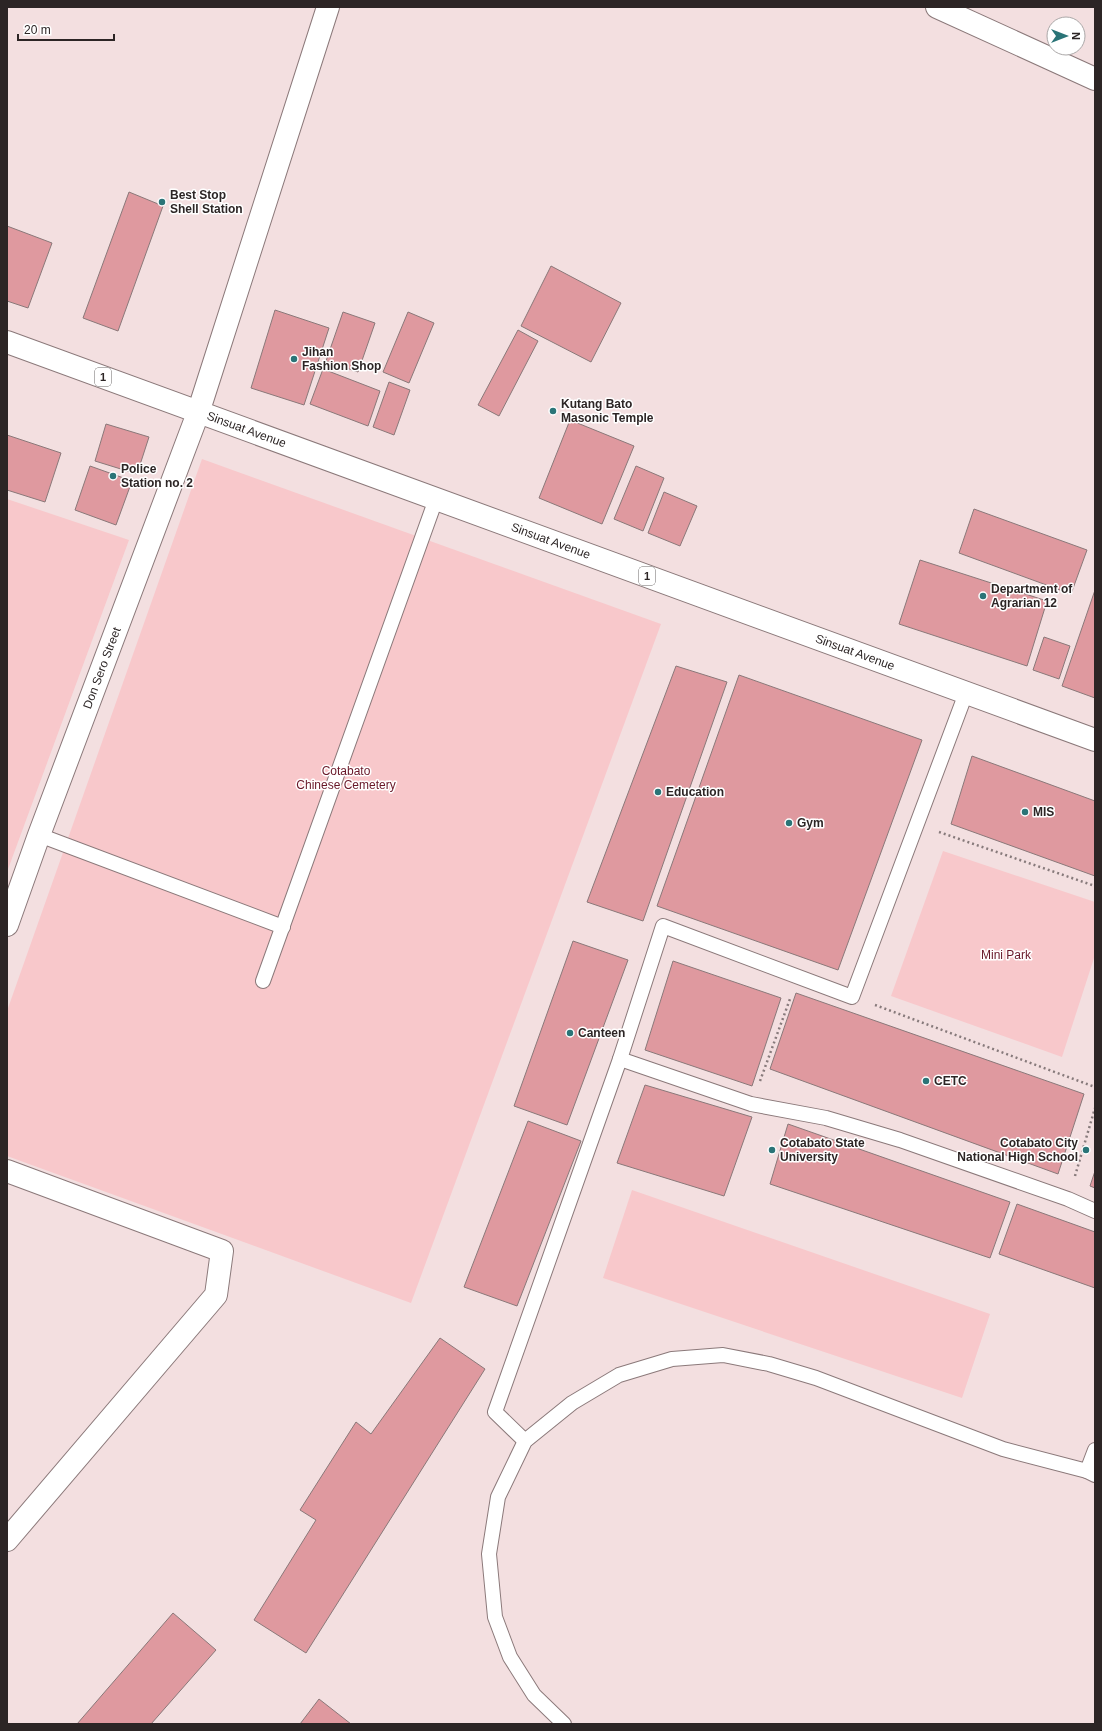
<svg xmlns="http://www.w3.org/2000/svg" width="1102" height="1731" viewBox="0 0 1102 1731" font-family="Arial,sans-serif">
<style>
.green{fill:#f8c8cb}
.building{fill:#df999f;stroke:#8a7879}
.lines{fill:none;stroke-linecap:round;stroke-linejoin:round}
.lane-casing{stroke:#8b797a;stroke-width:16}
.street-casing{stroke:#8b797a;stroke-width:24}
.secondary-casing{stroke:#8b797a;stroke-width:24}
.primary-casing{stroke:#8b797a;stroke-width:24}
.path{stroke:#877a7b;stroke-width:2.5;stroke-dasharray:2 3;stroke-linecap:butt}
.lane{stroke:#fff;stroke-width:14}
.street{stroke:#fff;stroke-width:22}
.secondary{stroke:#fff;stroke-width:22}
.primary{stroke:#fff;stroke-width:22}
.poi-dot{fill:#2a7477;stroke:#fff;stroke-width:1.5}
.labels{text-anchor:middle;dominant-baseline:central;stroke-width:3;stroke-linejoin:round;paint-order:stroke}
.shield{fill:#fff;stroke:#6b6666;stroke-width:1}
.shield-label{font-size:11px;font-weight:bold;fill:#2c2525}
.poi-label{font-size:12px;font-weight:bold;fill:#2c2525;stroke:#fff;text-anchor:start}
.street-label{font-size:12px;fill:#2c2525;stroke:#fff}
.park-label{font-size:12px;fill:#681728;stroke:#fff}
</style>
<rect width="100%" height="100%" fill="#f3dfe0"/>
<g class="green">
<path d="M202 459 661 624 411 1303 7 1156V1011Z"/>
<path d="M7 499 129 540 7 872Z"/>
<path d="M943 851 1095 902V955L1062 1057 891 996Z"/>
<path d="M632 1190 990 1314 962 1398 603 1278Z"/>
</g>
<g class="building">
<path d="M129 192 163 206 118 331 83 318Z"/>
<path d="M7 226 52 243 28 308 7 301Z"/>
<path d="M551 266 621 303 591 362 521 326Z"/>
<path d="M275 310 329 328 304 405 251 388Z"/>
<path d="M343 312 375 323 358 372 326 361Z"/>
<path d="M408 312 434 323 409 383 383 372Z"/>
<path d="M518 330 538 341 499 416 478 405Z"/>
<path d="M323 369 380 391 368 426 310 404Z"/>
<path d="M389 382 410 390 394 435 373 427Z"/>
<path d="M570 420 634 446 602 524 539 498Z"/>
<path d="M106 424 149 437 137 474 95 461Z"/>
<path d="M7 435 61 453 45 502 7 490Z"/>
<path d="M90 466 132 481 116 525 75 510Z"/>
<path d="M636 466 664 478 643 531 614 519Z"/>
<path d="M664 492 697 506 680 546 648 533Z"/>
<path d="M974 509 1087 550 1071 594 959 553Z"/>
<path d="M920 560 1047 601 1027 666 899 624Z"/>
<path d="M1095 590V698L1062 686Z"/>
<path d="M1044 637 1070 646 1059 679 1033 670Z"/>
<path d="M676 666 727 682 643 921 587 902Z"/>
<path d="M739 675 922 740 838 970 657 906Z"/>
<path d="M972 756 1095 801V876L951 824Z"/>
<path d="M573 941 628 960 567 1125 514 1106Z"/>
<path d="M673 961 781 998 752 1086 645 1050Z"/>
<path d="M796 993 1084 1094 1058 1174 770 1069Z"/>
<path d="M645 1085 752 1117 724 1196 617 1163Z"/>
<path d="M528 1121 581 1141 517 1306 464 1287Z"/>
<path d="M788 1124 1010 1202 990 1258 770 1184Z"/>
<path d="M1095 1171V1188L1090 1186Z"/>
<path d="M1017 1204 1095 1232V1288L999 1254Z"/>
<path d="M440 1338 485 1369 306 1653 254 1620 316 1520 300 1510 356 1422 371 1434Z"/>
<path d="M173 1613 216 1650 151 1724H77Z"/>
<path d="M319 1699 351 1724H300Z"/>
</g>
<g class="lines">
<defs>
<g id="lane">
<path d="M39 835 283 927"/>
<path d="M263 981 436 499"/>
<path d="M620 1059 751 1104 826 1118 900 1140 1068 1199 1095 1211"/>
<path d="M525 1441 495 1412 620 1059 663 926 852 997 966 693"/>
<path d="M1095 1475 1087 1471 1095 1450"/>
<path d="M564 1724 534 1695 510 1657 495 1617 489 1554 498 1497 525 1441 572 1403 619 1375 672 1359 723 1355 769 1364 816 1378 1003 1449 1087 1471"/>
</g>
<g id="street">
<path d="M937 7 1095 79"/>
<path d="M7 1171 222 1251 216 1295 7 1540"/>
</g>
<g id="secondary">
<path id="s1" d="M7 925 39 835 198 413 328 7"/>
</g>
<g id="primary">
<path id="s2" d="M7 342 1095 740"/>
</g>
</defs>
<use href="#lane" class="lane-casing"/>
<use href="#street" class="street-casing"/>
<use href="#secondary" class="secondary-casing"/>
<use href="#primary" class="primary-casing"/>
<g class="path">
<path d="M939 832 1095 886"/>
<path d="M875 1005 1095 1087"/>
<path d="M760 1081 790 999"/>
<path d="M1075 1176 1095 1108"/>
</g>
<use href="#lane" class="lane"/>
<use href="#street" class="street"/>
<use href="#secondary" class="secondary"/>
<use href="#primary" class="primary"/>
</g>
<g class="poi-dot">
<circle cx="162" cy="202" r="4"/>
<circle cx="294" cy="359" r="4"/>
<circle cx="553" cy="411" r="4"/>
<circle cx="113" cy="476" r="4"/>
<circle cx="983" cy="596" r="4"/>
<circle cx="658" cy="792" r="4"/>
<circle cx="1025" cy="812" r="4"/>
<circle cx="789" cy="823" r="4"/>
<circle cx="570" cy="1033" r="4"/>
<circle cx="926" cy="1081" r="4"/>
<circle cx="772" cy="1150" r="4"/>
<circle cx="1086" cy="1150" r="4"/>
</g>
<g class="labels">
<g class="shield">
<rect x="95" y="368" width="16" height="18" rx="3"/>
<rect x="639" y="567" width="16" height="18" rx="3"/>
</g>
<g class="shield-label">
<text x="103" y="377">1</text>
<text x="647" y="576">1</text>
</g>
<g class="poi-label">
<text x="170" y="195">Best Stop<tspan x="170" dy="14">Shell Station</tspan></text>
<text x="302" y="352">Jihan<tspan x="302" dy="14">Fashion Shop</tspan></text>
<text x="561" y="404">Kutang Bato<tspan x="561" dy="14">Masonic Temple</tspan></text>
<text x="121" y="469">Police<tspan x="121" dy="14">Station no. 2</tspan></text>
<text x="991" y="589">Department of<tspan x="991" dy="14">Agrarian 12</tspan></text>
<text x="666" y="792">Education</text>
<text x="1033" y="812">MIS</text>
<text x="797" y="823">Gym</text>
<text x="578" y="1033">Canteen</text>
<text x="934" y="1081">CETC</text>
<text x="780" y="1143">Cotabato State<tspan x="780" dy="14">University</tspan></text>
<text x="1078" y="1143" text-anchor="end">Cotabato City<tspan x="1078" dy="14">National High School</tspan></text>
</g>
<g class="street-label">
<text stroke="none"><textPath href="#s2" startOffset="255">Sinsuat Avenue</textPath></text>
<text stroke="none"><textPath href="#s2" startOffset="579">Sinsuat Avenue</textPath></text>
<text stroke="none"><textPath href="#s2" startOffset="903">Sinsuat Avenue</textPath></text>
<text stroke="none"><textPath href="#s1" startOffset="274">Don Sero Street</textPath></text>
</g>
<g class="park-label">
<text x="346" y="771">Cotabato<tspan x="346" dy="14">Chinese Cemetery</tspan></text>
<text x="1006" y="955">Mini Park</text>
</g>
</g>
<rect width="1102" height="1731" fill="none" stroke="#2c2525" stroke-width="16"/>
<g transform="translate(1066 36) rotate(90)"><circle r="19" fill="#ffffff" stroke="#aba8a8"/>
<path d="M0-3L7 15L0 10L-7 15Z" fill="#2a7477"/>
<text y="-6" font-size="11" font-weight="bold" text-anchor="middle" fill="#2c2525">N</text>
</g>
<path d="M18 34v6h96v-6" fill="none" stroke="#2c2525" stroke-width="2"/>
<text x="24" y="34" font-size="12" fill="#2c2525" stroke="#ffffff" stroke-width="3" paint-order="stroke">20 m</text>
</svg>
